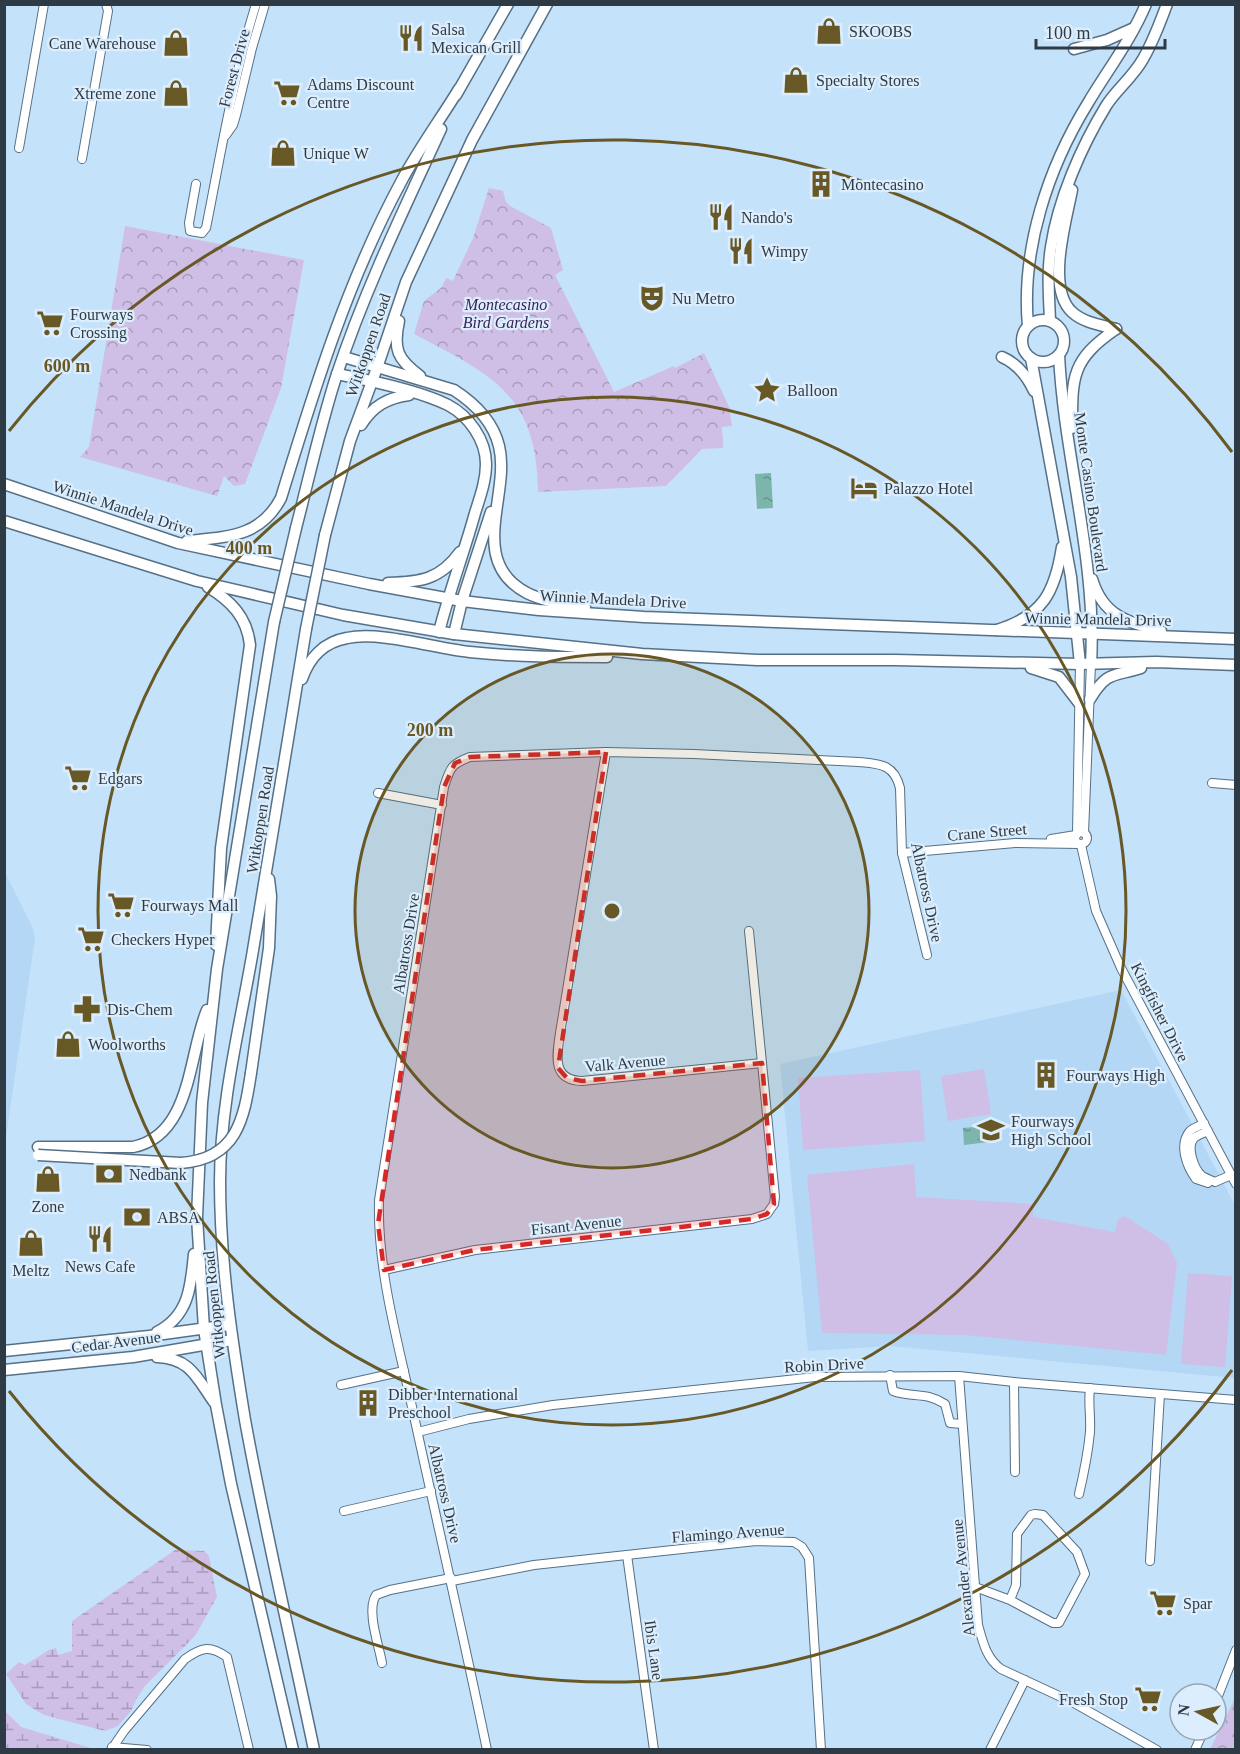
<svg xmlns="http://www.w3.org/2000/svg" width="1240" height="1754" viewBox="0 0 1240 1754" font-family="'Times New Roman',serif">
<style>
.built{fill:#b4d7f6}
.green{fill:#cfbee5}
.wetland{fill:url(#wetland-marsh)}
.park{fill:url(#park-crowns)}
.water{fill:url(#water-ripples)}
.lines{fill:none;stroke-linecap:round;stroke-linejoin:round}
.street-casing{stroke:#567086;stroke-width:10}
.secondary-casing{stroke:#567086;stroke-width:13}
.street{stroke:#fff;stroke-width:8}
.secondary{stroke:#fff;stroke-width:10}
.secondary-bridge-casing{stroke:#567086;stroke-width:13;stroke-linecap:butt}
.secondary-bridge{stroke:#fff;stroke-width:10}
.marked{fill:#d62828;fill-opacity:0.2;stroke:#d62828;stroke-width:4.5;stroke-dasharray:12 8;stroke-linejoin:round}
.ring{fill:none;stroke:#675825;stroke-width:3}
.labels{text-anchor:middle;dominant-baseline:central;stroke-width:4.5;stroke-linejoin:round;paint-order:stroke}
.poi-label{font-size:16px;fill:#2f3b44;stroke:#dceefd;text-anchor:start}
.street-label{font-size:16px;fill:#2f3b44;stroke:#dceefd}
.park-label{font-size:16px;font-style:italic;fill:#3c2256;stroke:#dceefd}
.centre{fill:#675825;stroke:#dceefd;stroke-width:3}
.ring-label{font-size:18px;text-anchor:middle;font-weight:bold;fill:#675825;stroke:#dceefd;stroke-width:4.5;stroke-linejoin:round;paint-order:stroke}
</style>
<defs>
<pattern id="wetland-marsh" width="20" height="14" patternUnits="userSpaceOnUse" patternTransform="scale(1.5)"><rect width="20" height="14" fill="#cfbee5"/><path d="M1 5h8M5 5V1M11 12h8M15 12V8" fill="none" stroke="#a89cbb"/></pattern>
<pattern id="park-crowns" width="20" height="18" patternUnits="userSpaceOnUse" patternTransform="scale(1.5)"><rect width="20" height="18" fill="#cfbee5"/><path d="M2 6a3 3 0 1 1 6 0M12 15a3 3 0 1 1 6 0" fill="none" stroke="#a89cbb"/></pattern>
<pattern id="water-ripples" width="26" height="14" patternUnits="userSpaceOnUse" patternTransform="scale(1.5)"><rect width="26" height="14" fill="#7bb5ac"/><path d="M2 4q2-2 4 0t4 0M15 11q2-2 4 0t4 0" fill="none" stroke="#65948e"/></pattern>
</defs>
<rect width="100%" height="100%" fill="#c5e2fb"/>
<g class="built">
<path d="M5 873 32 926 35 938 5 1144Z"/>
<path d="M1121 990 1235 1205V1378L890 1346 808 1351 780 1064Z"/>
</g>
<g class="green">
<path d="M984 1069 991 1114 948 1121 941 1076Z"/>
<path d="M920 1070 925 1141 803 1150 798 1078Z"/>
<path d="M914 1164 916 1197 1034 1204 1033 1217 1115 1232 1118 1219 1125 1216 1168 1244 1177 1263 1166 1355 966 1335 822 1333 807 1175Z"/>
<path d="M1188 1273 1232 1276 1225 1367 1181 1364Z"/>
</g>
<g class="wetland">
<path d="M175 1550 204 1551 209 1556 217 1597 195 1636 145 1686 137 1698 131 1711 118 1726 105 1731 44 1715 26 1704 6 1674 19 1662 25 1665 49 1650 56 1648 58 1655 72 1651V1621Z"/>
<path d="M4 1710 21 1727 94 1749H5Z"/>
</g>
<g class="park">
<path d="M489 188 503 191 506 202 510 206 551 228 563 270 555 275 614 392 674 366 675 368 704 353 729 407 732 426 722 427 723 448 702 449 666 486 538 492C537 394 492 375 414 334L424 301 442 287 446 278 453 281 473 238Z"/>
<path d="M125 226 304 260 281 388 245 484 234 486 224 476 217 496 80 457 89 447Z"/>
<path d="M1235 1695V1749H1210L1233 1702Z"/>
</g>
<g class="water">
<path d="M771 473 773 508 757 509 755 474Z"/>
<path d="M995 1125 997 1141 964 1145 963 1128Z"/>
</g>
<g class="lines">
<defs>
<g id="street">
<path d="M226 135 233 125 236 115 252 48 265 4"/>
<path d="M19 148 44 4"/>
<path d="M82 159 108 11 106 4"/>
<path d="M196 184 189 223 190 231 202 233 206 228C221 153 233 78 256 4"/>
<path d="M1212 783 1236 785"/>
<path d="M378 793 442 805"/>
<circle cx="1081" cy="838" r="6"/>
<path d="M1084 833 1091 664"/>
<path d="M1077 834 1080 664"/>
<path d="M1051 839 1076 835"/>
<path d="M1081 845 1096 911 1121 968 1236 1184"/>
<path d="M902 853 1015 843 1079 844"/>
<path d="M749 931 762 1063"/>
<path d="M1204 1123C1200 1126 1193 1128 1190 1131 1178 1145 1187 1167 1196 1179L1208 1183"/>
<path d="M1208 1131C1204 1133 1198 1135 1194 1138 1186 1147 1194 1169 1202 1176 1205 1178 1211 1180 1215 1182L1231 1175"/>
<path d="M384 1270 475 1250 752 1219 767 1214 774 1204 775 1197 762 1063 582 1081C551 1080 557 1055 560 1033L606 752"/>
<path d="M890 1375 893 1391C912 1398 925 1391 945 1404L950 1423 962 1424"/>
<path d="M959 1376 978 1625C983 1642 986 1658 1001 1669L1074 1703 1157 1750"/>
<path d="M1014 1382 1015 1472"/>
<path d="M341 1385 404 1371"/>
<path d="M418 1432 469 1419 553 1405 815 1377 959 1376 1014 1382 1236 1400"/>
<path d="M1079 1494C1084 1473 1088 1453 1090 1432 1091 1417 1088 1403 1090 1388"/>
<path d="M344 1511 431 1491"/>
<path d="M627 1555 654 1750"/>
<path d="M1150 1561 1160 1394"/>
<path d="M452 1581 534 1565 756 1541 794 1542 802 1547 809 1558 821 1750"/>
<path d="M975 1587 1010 1600 1016 1585 1017 1534 1031 1515 1035 1514 1043 1515 1077 1552 1085 1574 1059 1623H1053L1010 1600"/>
<path d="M382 1663C379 1646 366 1610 376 1595L390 1590 451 1578"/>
<path d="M1216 1701 1236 1650"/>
<path d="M112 1747 147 1750"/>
<path d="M111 1750 124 1731 185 1659C202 1647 210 1645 227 1657L249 1750"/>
<path d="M487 1750C464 1638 438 1527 414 1416 399 1345 377 1272 379 1200L444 787C450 768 451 764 470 757L606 752 694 754 859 762C880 764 894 764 900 788L902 853 927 955"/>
<path d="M990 1750 1025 1680"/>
<path d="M1195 1750 1204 1730"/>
</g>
<g id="secondary">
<path d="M1074 49 1107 40 1134 28"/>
<path d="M456 95 508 4"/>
<path d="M1072 190C1066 221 1046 288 1072 312 1084 323 1101 325 1116 329"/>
<circle cx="1043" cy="341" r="21"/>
<path d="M399 321C393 349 397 359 420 376"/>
<path d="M1050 321C1049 296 1047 271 1051 247 1058 200 1081 147 1106 106 1116 90 1133 77 1143 59 1153 42 1160 23 1167 4"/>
<path d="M1028 326C1021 249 1048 168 1088 103 1107 71 1131 40 1146 4"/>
<path d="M1059 355C1064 458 1097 560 1091 664"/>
<path d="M344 357 454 390C474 403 493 421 499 446 511 494 466 561 527 593 545 602 566 604 585 607"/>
<path d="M1002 357C1018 364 1027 376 1034 391"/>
<path d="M1031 358 1071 577 1080 664"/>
<path d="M337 374C368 380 420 391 448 405 469 416 486 440 486 464 486 481 480 497 475 513 464 553 449 592 439 632"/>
<path d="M361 425C373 406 387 398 409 395"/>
<path d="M1072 428C1072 377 1071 360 1116 329"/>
<path d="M4 484 178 543 369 584 462 601 539 610 644 617 1236 639"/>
<path d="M4 521 197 581 343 615 454 634 642 654 757 660H895L1080 664 1156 662 1236 665"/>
<path d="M296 528C309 478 320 427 336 377 364 292 403 211 441 129"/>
<path d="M325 535 350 441 377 368 406 282 472 140 547 4"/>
<path d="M187 541C227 537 261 537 281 498 314 390 347 282 401 182 418 150 440 120 459 89"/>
<path d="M1092 579C1103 616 1127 622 1161 631"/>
<path d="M388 583C420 582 440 580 460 552"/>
<path d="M208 587C231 601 247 617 250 645L221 848 216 945"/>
<path d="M274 622 217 969 202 1103 197 1217 204 1329 216 1405 231 1484 293 1750"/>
<path d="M306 629C288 738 271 847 252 956 239 1030 220 1106 220 1182 220 1262 232 1341 245 1420 265 1530 291 1640 314 1750"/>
<path d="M997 630C1043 616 1055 592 1062 547"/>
<path d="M454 634 462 601 491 512"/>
<path d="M1031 668 1059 677 1079 703"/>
<path d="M302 679C309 658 324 642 347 638 380 631 434 648 470 652 516 657 561 657 607 657"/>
<path d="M1090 699C1108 670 1113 677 1141 668"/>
<path d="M251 1073 269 948 271 896 269 879"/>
<path d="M38 1147H133C192 1135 188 1055 207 1010"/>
<path d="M157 1332C189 1316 191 1286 194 1254"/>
<path d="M4 1351 149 1336 229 1325"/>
<path d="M157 1357C190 1358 197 1378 214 1402"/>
<path d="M4 1370 133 1357 232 1340"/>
</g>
</defs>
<use href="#street" class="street-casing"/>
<use href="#secondary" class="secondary-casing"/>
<use href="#street" class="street"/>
<use href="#secondary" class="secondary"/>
<defs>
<g id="secondary-bridge">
<path d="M274 622 296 528"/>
<path d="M306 629 325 535"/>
<path d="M38 1155 181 1163C237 1159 244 1119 251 1073"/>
</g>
</defs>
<use href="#secondary-bridge" class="secondary-bridge-casing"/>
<use href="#secondary-bridge" class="secondary-bridge"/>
</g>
<path class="marked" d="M606 752 558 1068 567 1078 582 1081 762 1063 774 1204 767 1214 752 1219 475 1250 384 1270 378 1224 444 787 455 763 470 757Z"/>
<circle cx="612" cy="911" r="257" fill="#675825" fill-opacity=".12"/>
<g class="ring">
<circle cx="612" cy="911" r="257"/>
<circle cx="612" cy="911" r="514"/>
<path d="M1232 1370A771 771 0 0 1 9 1391M9 431A771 771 0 0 1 1232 452"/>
</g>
<defs>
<symbol id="shop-bare" viewBox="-9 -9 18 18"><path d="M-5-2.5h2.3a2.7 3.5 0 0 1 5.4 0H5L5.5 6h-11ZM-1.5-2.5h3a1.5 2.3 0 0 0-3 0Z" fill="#675825" stroke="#dceefd" stroke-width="2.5" paint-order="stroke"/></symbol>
<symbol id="restaurant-bare" viewBox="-9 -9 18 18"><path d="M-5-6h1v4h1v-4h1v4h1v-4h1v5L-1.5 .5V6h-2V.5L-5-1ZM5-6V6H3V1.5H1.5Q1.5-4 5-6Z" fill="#675825" stroke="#dceefd" stroke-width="2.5" paint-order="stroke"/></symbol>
<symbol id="supermarket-bare" viewBox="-9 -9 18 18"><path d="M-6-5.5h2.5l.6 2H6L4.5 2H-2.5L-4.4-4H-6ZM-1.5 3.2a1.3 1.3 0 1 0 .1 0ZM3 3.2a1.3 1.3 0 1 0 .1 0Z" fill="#675825" stroke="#dceefd" stroke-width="2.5" paint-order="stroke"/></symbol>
<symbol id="building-bare" viewBox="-9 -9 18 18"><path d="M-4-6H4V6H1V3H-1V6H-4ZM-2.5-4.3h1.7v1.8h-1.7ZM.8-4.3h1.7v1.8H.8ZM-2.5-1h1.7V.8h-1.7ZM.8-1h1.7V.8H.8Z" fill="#675825" stroke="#dceefd" stroke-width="2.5" paint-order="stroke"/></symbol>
<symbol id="theatre-bare" viewBox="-9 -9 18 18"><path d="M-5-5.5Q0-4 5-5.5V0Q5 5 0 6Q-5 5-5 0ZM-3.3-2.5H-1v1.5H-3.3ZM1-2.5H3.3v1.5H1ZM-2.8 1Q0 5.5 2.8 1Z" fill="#675825" stroke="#dceefd" stroke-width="2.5" paint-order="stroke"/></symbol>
<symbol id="sight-bare" viewBox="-9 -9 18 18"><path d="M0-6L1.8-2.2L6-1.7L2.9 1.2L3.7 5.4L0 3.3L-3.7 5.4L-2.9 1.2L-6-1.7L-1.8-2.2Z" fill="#675825" stroke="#dceefd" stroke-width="2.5" paint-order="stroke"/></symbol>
<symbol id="hotel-bare" viewBox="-9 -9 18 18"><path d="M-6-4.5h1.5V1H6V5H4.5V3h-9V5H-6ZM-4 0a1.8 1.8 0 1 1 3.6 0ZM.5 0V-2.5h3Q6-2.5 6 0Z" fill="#675825" stroke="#dceefd" stroke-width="2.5" paint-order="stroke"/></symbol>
<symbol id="pharmacy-bare" viewBox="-9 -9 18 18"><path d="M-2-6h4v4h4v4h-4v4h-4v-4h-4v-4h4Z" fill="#675825" stroke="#dceefd" stroke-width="2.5" paint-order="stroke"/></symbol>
<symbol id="school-bare" viewBox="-9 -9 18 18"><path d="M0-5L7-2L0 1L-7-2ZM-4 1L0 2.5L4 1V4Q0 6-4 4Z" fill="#675825" stroke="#dceefd" stroke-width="2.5" paint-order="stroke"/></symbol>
<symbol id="bank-bare" viewBox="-9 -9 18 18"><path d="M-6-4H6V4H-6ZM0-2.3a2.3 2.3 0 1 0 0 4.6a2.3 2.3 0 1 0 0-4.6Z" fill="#675825" stroke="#dceefd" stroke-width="2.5" paint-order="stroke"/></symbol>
</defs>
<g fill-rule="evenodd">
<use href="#shop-bare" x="810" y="12" width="38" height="38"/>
<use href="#restaurant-bare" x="392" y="19" width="38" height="38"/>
<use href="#shop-bare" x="157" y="24" width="38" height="38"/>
<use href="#shop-bare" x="777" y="61" width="38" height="38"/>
<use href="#shop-bare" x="157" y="74" width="38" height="38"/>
<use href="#supermarket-bare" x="268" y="74" width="38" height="38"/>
<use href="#shop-bare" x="264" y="134" width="38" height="38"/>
<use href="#building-bare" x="802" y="165" width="38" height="38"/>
<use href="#restaurant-bare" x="702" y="198" width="38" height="38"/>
<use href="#restaurant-bare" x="722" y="232" width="38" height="38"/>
<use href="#theatre-bare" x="633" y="279" width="38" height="38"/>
<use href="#supermarket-bare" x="31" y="304" width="38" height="38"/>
<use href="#sight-bare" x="748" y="371" width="38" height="38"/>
<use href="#hotel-bare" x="845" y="469" width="38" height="38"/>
<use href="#supermarket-bare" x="59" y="759" width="38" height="38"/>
<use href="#supermarket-bare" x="102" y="886" width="38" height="38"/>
<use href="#supermarket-bare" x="72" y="920" width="38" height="38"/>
<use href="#pharmacy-bare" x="68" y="990" width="38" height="38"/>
<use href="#shop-bare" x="49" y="1025" width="38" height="38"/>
<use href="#building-bare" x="1027" y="1056" width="38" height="38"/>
<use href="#school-bare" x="972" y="1111" width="38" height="38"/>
<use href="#bank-bare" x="90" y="1155" width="38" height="38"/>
<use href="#shop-bare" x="29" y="1160" width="38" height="38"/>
<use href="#bank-bare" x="118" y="1198" width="38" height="38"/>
<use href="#restaurant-bare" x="81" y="1220" width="38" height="38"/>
<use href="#shop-bare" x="12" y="1224" width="38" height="38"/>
<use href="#building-bare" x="349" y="1384" width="38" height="38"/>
<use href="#supermarket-bare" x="1144" y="1584" width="38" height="38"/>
<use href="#supermarket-bare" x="1129" y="1680" width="38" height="38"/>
</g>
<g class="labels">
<g class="poi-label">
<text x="431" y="29">Salsa<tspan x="431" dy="18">Mexican Grill</tspan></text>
<text x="849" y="31">SKOOBS</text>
<text x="156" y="43" text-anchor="end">Cane Warehouse</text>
<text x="816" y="80">Specialty Stores</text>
<text x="307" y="84">Adams Discount<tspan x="307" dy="18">Centre</tspan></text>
<text x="156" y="93" text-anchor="end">Xtreme zone</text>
<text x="303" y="153">Unique W</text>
<text x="841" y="184">Montecasino</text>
<text x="741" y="217">Nando's</text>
<text x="761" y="251">Wimpy</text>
<text x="672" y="298">Nu Metro</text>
<text x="70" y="314">Fourways<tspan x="70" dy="18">Crossing</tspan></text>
<text x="787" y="390">Balloon</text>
<text x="884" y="488">Palazzo Hotel</text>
<text x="98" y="778">Edgars</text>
<text x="141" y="905">Fourways Mall</text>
<text x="111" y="939">Checkers Hyper</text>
<text x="107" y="1009">Dis-Chem</text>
<text x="88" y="1044">Woolworths</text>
<text x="1066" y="1075">Fourways High</text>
<text x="1011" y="1121">Fourways<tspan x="1011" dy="18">High School</tspan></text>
<text x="129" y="1174">Nedbank</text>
<text x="48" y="1206" text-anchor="middle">Zone</text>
<text x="157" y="1217">ABSA</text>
<text x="100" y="1266" text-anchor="middle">News Cafe</text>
<text x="31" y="1270" text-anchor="middle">Meltz</text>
<text x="388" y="1394">Dibber International<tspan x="388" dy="18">Preschool</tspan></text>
<text x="1183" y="1603">Spar</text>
<text x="1128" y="1699" text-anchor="end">Fresh Stop</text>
</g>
<g class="street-label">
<text transform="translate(234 68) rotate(-75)">Forest Drive</text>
<text transform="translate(368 345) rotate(-71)">Witkoppen Road</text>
<text transform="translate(1091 492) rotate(82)">Monte Casino Boulevard</text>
<text transform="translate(123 508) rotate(18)">Winnie Mandela Drive</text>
<text transform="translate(613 599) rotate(3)">Winnie Mandela Drive</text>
<text transform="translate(1098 619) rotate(1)">Winnie Mandela Drive</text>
<text transform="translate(260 820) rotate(-81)">Witkoppen Road</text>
<text transform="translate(987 832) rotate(-5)">Crane Street</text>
<text transform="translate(927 892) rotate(78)">Albatross Drive</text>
<text transform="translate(406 944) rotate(-81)">Albatross Drive</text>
<text transform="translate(1160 1012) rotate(63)">Kingfisher Drive</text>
<text transform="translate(625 1063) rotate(-5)">Valk Avenue</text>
<text transform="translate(576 1225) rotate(-6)">Fisant Avenue</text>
<text transform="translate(214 1305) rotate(-96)">Witkoppen Road</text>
<text transform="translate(116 1342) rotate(-7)">Cedar Avenue</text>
<text transform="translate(824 1365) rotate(-3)">Robin Drive</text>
<text transform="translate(445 1493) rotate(77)">Albatross Drive</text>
<text transform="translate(728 1533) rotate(-4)">Flamingo Avenue</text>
<text transform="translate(963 1578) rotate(-96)">Alexander Avenue</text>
<text transform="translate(654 1650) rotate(82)">Ibis Lane</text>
</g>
<g class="park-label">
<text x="506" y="304">Montecasino<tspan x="506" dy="18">Bird Gardens</tspan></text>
</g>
</g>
<circle cx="612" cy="911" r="9" class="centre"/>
<g class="ring-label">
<text x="67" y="372">600 m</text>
<text x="249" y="554">400 m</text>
<text x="430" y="736">200 m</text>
</g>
<rect width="1240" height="1754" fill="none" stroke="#2f3b44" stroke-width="12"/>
<g transform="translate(1198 1712) rotate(278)"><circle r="28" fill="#dceefd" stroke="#97a6b3" stroke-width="1.5"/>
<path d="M0-4.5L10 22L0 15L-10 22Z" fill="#675825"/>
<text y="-9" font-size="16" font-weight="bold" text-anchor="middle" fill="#2f3b44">N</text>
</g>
<path d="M1036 39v9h129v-9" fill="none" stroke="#2f3b44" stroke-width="3"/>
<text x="1045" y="39" font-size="18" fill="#2f3b44" stroke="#dceefd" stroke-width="4.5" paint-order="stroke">100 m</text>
</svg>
